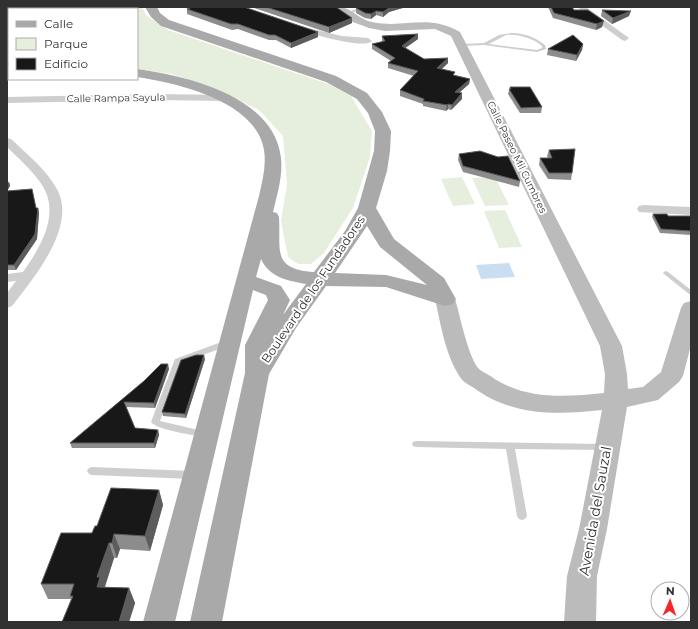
<svg xmlns="http://www.w3.org/2000/svg" width="698" height="629" viewBox="0 0 698 629" font-family="Montserrat,sans-serif">
<style>
.green{fill:#e6efde}
.water{fill:#c9def0}
.lines{fill:none;stroke-linecap:round;stroke-linejoin:round}
.lane{fill:#cecece;fill-rule:evenodd}
.street{fill:#cecece;fill-rule:evenodd}
.secondary{fill:#bbb;fill-rule:evenodd}
.primary{fill:#a9a9a9;fill-rule:evenodd}
.wall{fill:#8c8c8c}
.shaded-wall{fill:#5d5d5d}
.building{fill:#181818;stroke:#5d5d5d}
.labels{text-anchor:middle;dominant-baseline:central;stroke-width:4;stroke-linejoin:round;paint-order:stroke}
.far-street-label{font-size:10px;fill:#313131;stroke:#fff}
.street-label{font-size:12px;fill:#313131;stroke:#fff}
.near-street-label{font-size:14px;fill:#313131;stroke:#fff}
</style>
<rect width="100%" height="100%" fill="#fff"/>
<g class="green">
<path d="M27 7H142L146 15 168 30 331 85 351 96 372 131 370 157 353 208 324 253 311 264H298L288 257 281 221 287 184 283 136 259 110 209 86 171 74 137 69V9H25Z"/>
<path d="M462 177 475 204 453 206 441 179Z"/>
<path d="M495 177 509 205 485 206 472 178Z"/>
<path d="M505 210 522 247 499 248 484 211Z"/>
</g>
<path class="water" d="M509 263 515 277 481 279 476 265Z"/>
<g class="lines">
<g class="lane">
<path d="M361 7H366L347 15 344 14Z"/>
<path d="M511 33C524 33 535 37 545 45L546 49 537 52 484 45 462 46 460 45 462 44 484 43 499 35ZM506 35C519 34 532 38 542 46V48L537 50 489 44Z"/>
<path d="M666 271 668 272 691 290V295L689 294 664 274 663 273 664 272Z"/>
<path d="M224 341H227L231 343 230 345 181 363 160 421 207 432 208 434 207 436 204 437C193 435 157 430 151 422L175 359Z"/>
<path d="M416 441 604 444 607 445 608 447 607 449 604 450 515 449 527 516 525 519 522 520 519 519 517 516 506 449 416 447 413 446 412 444 413 442Z"/>
<path d="M91 467 193 471 196 472 197 475 196 478 193 479 91 475 88 473 87 471 88 469Z"/>
</g>
<g class="street">
<path d="M577 7H586L629 38 625 41 622 40Z"/>
<path d="M296 25 342 36 368 38 372 41C363 50 310 33 296 29Z"/>
<path d="M154 94 225 95 230 98 225 101 154 100 7 103V97Z"/>
<path d="M7 138 11 139C28 155 47 170 58 191 76 228 33 279 12 306L7 308V293L16 281 7 282V274L23 272C40 248 61 214 42 185 33 171 19 159 7 147Z"/>
<path d="M643 205 691 207V215L639 212 637 209 639 206Z"/>
</g>
<path class="secondary" d="M330 7C333 7 338 6 342 7 353 10 361 20 372 22 405 29 427 13 460 32L622 346 627 374 628 389 643 387 661 372 681 308 684 303 691 301V345L683 376 679 382 658 400 627 407 607 529 597 576 596 622H564L567 576 579 529 602 410C557 415 512 416 474 388 469 385 463 382 460 377 445 354 441 325 435 299L438 294 445 293 452 294 455 299C460 315 468 357 479 369 482 372 488 374 492 377 525 400 565 397 604 393L605 374 600 346 451 36 435 29 385 31 369 28 350 21Z"/>
<g class="primary">
<path d="M13 7H25L23 9H11Z"/>
<path d="M145 7H157L160 13 169 20 336 76 367 93 382 112 391 131 390 151 387 171 376 208 394 239 444 278 456 299 453 304 445 306 386 287 326 286 296 328 269 374 222 622H190L245 373V345L268 300 266 295 253 290 175 622H143L259 196C263 178 268 160 262 142 247 99 176 83 137 77V69C187 76 274 96 281 158 283 176 277 195 273 212L277 213 279 217C281 250 271 269 314 272L345 231 358 208 374 151 375 131 368 113 357 99 326 82 161 26 151 17ZM367 226 380 247 427 285 386 275 335 273ZM261 259C269 277 288 281 306 284L283 315 290 300 281 286 256 277Z"/>
</g>
</g>
<g class="wall">
<path d="M184 7H244L318 32V37L291 48 276 40H269L238 29 232 30 187 14V9H189Z"/>
<path d="M251 7H336L352 18V23L329 33Z"/>
<path d="M359 7H406L389 12 383 17 376 15 371 19 365 18 356 13V8Z"/>
<path d="M548 7H572L574 10 602 27 596 30 553 18Z"/>
<path d="M602 10 629 16 612 24 601 16Z"/>
<path d="M382 36 418 39 405 48 424 59 448 63 441 69 455 76 470 79 469 84 459 93 462 99 451 110 448 109 446 111 423 106V104L400 96V90L414 76 388 68V63L391 61 372 49V44L382 42Z"/>
<path d="M583 44 582 50 576 61 547 55 548 49Z"/>
<path d="M510 87 542 107 541 113H520L508 94Z"/>
<path d="M549 150 572 173 571 180 548 179 539 165 540 158H548L547 156Z"/>
<path d="M459 154 498 157 520 181 519 187 463 172 458 160Z"/>
<path d="M7 182H9L10 186 7 191 32 189 36 208H38L39 213 37 239 16 270H7Z"/>
<path d="M653 214 668 216H691V235L660 233 652 217Z"/>
<path d="M205 359 186 418 163 416 162 412Z"/>
<path d="M169 369 155 408 126 407 135 428 158 430 159 435 155 448H72L70 443 144 381Z"/>
<path d="M159 490 163 505 150 551 120 549 117 558H114L105 587 129 588 135 603 129 622H62L71 599H48L41 584 92 533 97 526Z"/>
</g>
<g class="shaded-wall">
<path d="M392 7H406L389 12 383 17V12L389 8Z"/>
<path d="M376 11V15L371 19V14Z"/>
<path d="M631 11 629 16 612 24 613 18Z"/>
<path d="M352 18V23L329 33V27Z"/>
<path d="M604 21 602 27 596 30 597 24Z"/>
<path d="M318 32V37L291 48V43Z"/>
<path d="M418 34V39L401 51 402 46Z"/>
<path d="M583 44 582 50 576 61 577 55Z"/>
<path d="M448 58V63L437 74V68Z"/>
<path d="M470 79 469 84 454 97 455 92Z"/>
<path d="M462 93V99L451 110 452 105Z"/>
<path d="M448 104V109L446 111 447 105Z"/>
<path d="M9 182 10 186 7 191V184Z"/>
<path d="M38 208 39 213 37 239 16 270 14 265Z"/>
<path d="M204 355 205 359 186 418 185 414Z"/>
<path d="M168 364 169 369 155 408 154 403Z"/>
<path d="M158 430 159 435 155 448 154 443Z"/>
<path d="M159 490 163 505 150 551 145 536Z"/>
<path d="M114 534 120 549 117 558 112 543Z"/>
<path d="M109 543 114 558 104 589 97 587V577Z"/>
<path d="M129 588 135 603 129 622H119Z"/>
</g>
<g class="building">
<path d="M192 7H244L318 32 291 43 275 35H269L238 24H231L187 9 193 7Z"/>
<path d="M266 7H336L352 18 329 27Z"/>
<path d="M359 7H392L389 8 383 12 376 11 371 14 365 13 356 8Z"/>
<path d="M551 7H572L574 10H588L604 21 597 24 554 13Z"/>
<path d="M602 10 631 11 613 18Z"/>
<path d="M418 34 402 46 424 59 448 58 437 68 455 72 453 75 470 79 455 92 462 93 452 105 448 104 447 105 423 101 424 99 400 90 418 71 388 63 395 58 372 44 385 41 382 36Z"/>
<path d="M573 35 583 44 577 55 548 49Z"/>
<path d="M510 87H530L542 107 521 108 509 89H511Z"/>
<path d="M575 149 572 173H549L540 158H552L549 150Z"/>
<path d="M480 151 498 157 508 156 520 181 463 166 459 154Z"/>
<path d="M32 189 36 208H38L35 234 14 265H7V191Z"/>
<path d="M653 214H667L668 216H691V231L661 229Z"/>
<path d="M196 355H204L185 414 162 412 181 360Z"/>
<path d="M161 364H168L154 403 124 402 135 428 158 430 154 443H70L144 381Z"/>
<path d="M111 488 159 490 145 536 114 534 112 543H109L97 577H100L97 587 129 588 119 622H62L73 596H70L74 584H41L61 533H92L95 526H97Z"/>
</g>
<g class="labels">
<g class="far-street-label">
<text transform="translate(116 98) rotate(-1)">Calle Rampa Sayula</text>
<text transform="translate(517 157) rotate(64)">Calle Paseo Mil Cumbres</text>
</g>
<g class="street-label">
<text transform="translate(313 289) rotate(-56)">Boulevard de los Fundadores</text>
</g>
<g class="near-street-label">
<text transform="translate(595 511) rotate(-80)">Avenida del Sauzal</text>
</g>
</g>
<rect width="698" height="629" fill="none" stroke="#313131" stroke-width="16"/>
<rect x="8" y="8" width="130" height="72" fill="#ffffff" stroke="#adadad"/>
<rect x="16" y="21" width="20" height="6" fill="#a9a9a9" stroke="#adadad"/>
<text x="44" y="28" font-size="12" fill="#313131">Calle</text>
<rect x="16" y="38" width="20" height="12" fill="#e6efde" stroke="#adadad"/>
<text x="44" y="48" font-size="12" fill="#313131">Parque</text>
<rect x="16" y="58" width="20" height="12" fill="#181818" stroke="#adadad"/>
<text x="44" y="68" font-size="12" fill="#313131">Edificio</text>
<g transform="translate(670 601) rotate(2)"><circle r="19" fill="#ffffff" stroke="#adadad"/>
<path d="M0-3L7 15L0 10L-7 15Z" fill="#f62726"/>
<text y="-6" font-size="11" font-weight="bold" text-anchor="middle" fill="#313131">N</text>
</g>
</svg>
